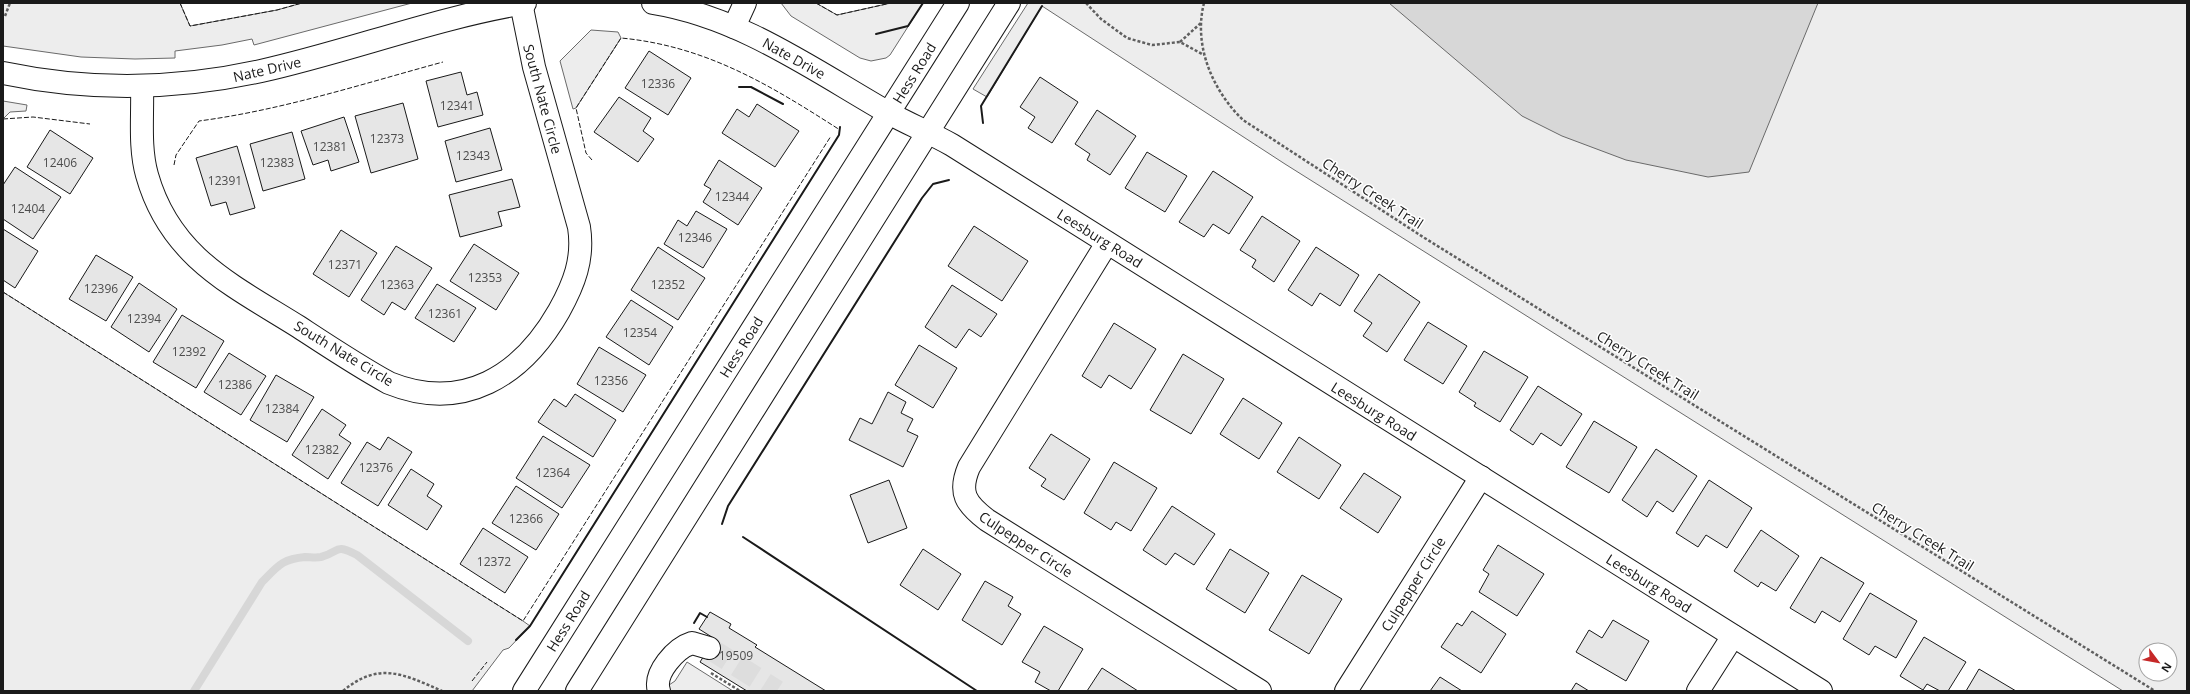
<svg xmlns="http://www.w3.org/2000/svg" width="2190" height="694" viewBox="0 0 2190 694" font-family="'Open Sans',sans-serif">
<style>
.built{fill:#ededed;stroke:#6a6a6a;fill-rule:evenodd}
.water{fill:#d7d7d7;stroke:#6a6a6a}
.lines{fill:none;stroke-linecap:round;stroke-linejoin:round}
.stream{stroke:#d7d7d7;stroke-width:8}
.building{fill:#e6e6e6;stroke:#1a1a1a}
.minor-tunnel{stroke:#ddd;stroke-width:22;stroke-dasharray:22 11;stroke-linecap:butt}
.minor-casing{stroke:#1a1a1a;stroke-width:24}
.major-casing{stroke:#1a1a1a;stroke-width:24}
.path{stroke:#5f5f5f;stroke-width:2.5;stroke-dasharray:3 2;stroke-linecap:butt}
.minor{stroke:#fff;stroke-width:22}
.major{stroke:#fff;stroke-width:22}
.fence{stroke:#1a1a1a;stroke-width:1;stroke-dasharray:5 2;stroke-linecap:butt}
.wall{stroke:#1a1a1a;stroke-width:2}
.labels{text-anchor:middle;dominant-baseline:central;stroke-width:3;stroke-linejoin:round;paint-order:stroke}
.number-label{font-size:12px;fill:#4d4d4d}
.street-label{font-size:14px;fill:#1a1a1a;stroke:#fff}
</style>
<rect width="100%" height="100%" fill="#fff"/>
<g class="built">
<path d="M3 3H180L190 26 277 10 302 3H412L254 45 252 39 222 45 175 51V58L135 59 81 57 3 46Z"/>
<path d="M781 3H816L837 15 891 3H923L890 55 886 58 871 61 860 58 791 16Z"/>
<path d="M1028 3H2187V691H2123L1285 164 1042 6 987 97 973 89ZM2146 650H2170V674H2146Z"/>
<path d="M591 30 618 32 621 38 576 108 573 109 560 61Z"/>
<path d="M3 101 27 105 26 111 10 112 3 119Z"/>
<path d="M3 292 523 621 530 626 509 648 503 650 472 691H3Z"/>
<path d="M687 662 733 691H660L675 681Z"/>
</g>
<path class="water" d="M1389 3H1818L1749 172 1708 177 1626 160 1562 136 1522 116Z"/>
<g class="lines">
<path class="stream" d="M194 691 262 582C278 566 282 559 305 557 310 557 316 558 321 557 341 552 333 543 357 555L468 641"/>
</g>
<g class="building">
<path d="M649 51 691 78 668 115 625 88Z"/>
<path d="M461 72 467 95 477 92 483 115 438 127 426 81Z"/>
<path d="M1040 77 1078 102 1052 143 1028 128 1035 117 1020 107Z"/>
<path d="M619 97 651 118 643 131 654 139 638 162 594 132Z"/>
<path d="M403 103 418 159 371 173 355 116Z"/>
<path d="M757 104 799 131 775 167 722 133 737 109 749 117Z"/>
<path d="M1097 110 1136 136 1110 175 1087 160 1090 154 1075 144Z"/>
<path d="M344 117 359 162 331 171 328 160 313 165 301 131Z"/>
<path d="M490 128 502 170 456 182 445 141Z"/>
<path d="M50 130 93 158 70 194 27 167Z"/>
<path d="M292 132 305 179 263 191 250 144Z"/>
<path d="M237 146 255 208 230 215 226 202 211 206 196 158Z"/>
<path d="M1147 152 1187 176 1165 212 1125 188Z"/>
<path d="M719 160 762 188 738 225 703 202 711 189 704 185Z"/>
<path d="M15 167 61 197 33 239 3 219V185Z"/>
<path d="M1213 171 1253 197 1229 234 1213 224 1204 237 1179 222Z"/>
<path d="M512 179 520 207 498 212 502 226 460 237 449 195Z"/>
<path d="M696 211 727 229 703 268 664 244 678 220 687 226Z"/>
<path d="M1262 216 1300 241 1274 282 1252 267 1256 260 1240 250Z"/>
<path d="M974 226 1028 261 1002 301 948 266Z"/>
<path d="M3 229 38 251 15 288 3 280Z"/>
<path d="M341 230 377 253 349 297 313 274Z"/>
<path d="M474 244 519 273 496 310 450 281Z"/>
<path d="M396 246 432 268 405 310 392 302 384 315 361 300Z"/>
<path d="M658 247 705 278 678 320 631 290Z"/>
<path d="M1316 247 1359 275 1340 306 1320 293 1312 306 1288 290Z"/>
<path d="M96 255 133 277 106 321 69 299Z"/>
<path d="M1379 274 1420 302 1387 352 1363 336 1372 323 1354 311Z"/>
<path d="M139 283 177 309 149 352 111 327Z"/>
<path d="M437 284 476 308 454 342 415 318Z"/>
<path d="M952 285 997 314 981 337 969 329 956 348 925 327Z"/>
<path d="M631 300 673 327 649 365 606 337Z"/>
<path d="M182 315 224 341 196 388 153 362Z"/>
<path d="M1428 322 1467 346 1443 384 1404 360Z"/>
<path d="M1114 323 1156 349 1131 389 1109 375 1101 388 1082 376Z"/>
<path d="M919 345 957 368 933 408 895 385Z"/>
<path d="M599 347 646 375 623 412 577 384Z"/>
<path d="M1484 351 1528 377 1500 422 1474 406 1476 403 1459 392Z"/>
<path d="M229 353 266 376 241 415 204 392Z"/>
<path d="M1183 354 1224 379 1191 434 1150 410Z"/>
<path d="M276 375 314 397 287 442 250 420Z"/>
<path d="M1538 386 1582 414 1561 446 1541 433 1533 445 1510 430Z"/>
<path d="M888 392 906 402 901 413 913 419 907 431 918 436 903 467 849 440 860 418 872 424Z"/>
<path d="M575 394 616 420 593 457 538 422 554 399 566 407Z"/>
<path d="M1243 398 1282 423 1259 459 1220 434Z"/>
<path d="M322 409 346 425 339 435 351 443 328 479 292 455Z"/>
<path d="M1594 421 1637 447 1609 493 1566 467Z"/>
<path d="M1051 434 1090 459 1064 500 1041 486 1046 479 1029 468Z"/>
<path d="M543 436 590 465 562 508 516 478Z"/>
<path d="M388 437 412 452 378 506 341 483 367 442 380 450Z"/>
<path d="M1299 437 1341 465 1319 499 1277 472Z"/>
<path d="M1656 449 1697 476 1673 512 1657 501 1647 517 1622 500Z"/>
<path d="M1114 462 1157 488 1131 531 1116 522 1111 530 1084 513Z"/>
<path d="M411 469 434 484 427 496 442 506 427 530 388 505Z"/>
<path d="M1364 473 1401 497 1378 533 1340 508Z"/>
<path d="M889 480 907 528 868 543 850 495Z"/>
<path d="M1709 480 1752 508 1727 548 1706 535 1698 547 1676 533Z"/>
<path d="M516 486 559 514 536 550 492 523Z"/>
<path d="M1172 506 1215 534 1194 565 1175 553 1166 565 1143 550Z"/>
<path d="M483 528 528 557 505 593 460 564Z"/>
<path d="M1761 530 1799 556 1776 591 1761 582 1758 587 1734 571Z"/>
<path d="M1498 545 1544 574 1517 616 1479 592 1489 574 1483 570Z"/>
<path d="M923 549 961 574 938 610 900 585Z"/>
<path d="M1230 549 1269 573 1245 613 1206 589Z"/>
<path d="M1821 557 1864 583 1840 622 1822 611 1815 623 1790 608Z"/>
<path d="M1302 575 1342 599 1309 654 1269 630Z"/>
<path d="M985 581 1013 597 1008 606 1021 614 1002 645 962 620Z"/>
<path d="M1870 593 1917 621 1896 658 1875 646 1869 655 1843 639Z"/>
<path d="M1472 611 1506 634 1481 673 1441 647 1457 623 1462 626Z"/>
<path d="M710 612 731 624 729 628 757 645 755 647 826 691H747L700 662 715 639 699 629Z"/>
<path d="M1613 620 1649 641 1626 681 1576 652 1589 630 1602 638Z"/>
<path d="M1044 626 1083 649 1058 691H1051L1035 682 1040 672 1022 662Z"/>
<path d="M1924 637 1966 662 1948 691H1940L1927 684 1923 690 1900 676Z"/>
<path d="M1102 668 1138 691H1087Z"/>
<path d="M1979 669 2016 691H1966Z"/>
<path d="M1440 677 1462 691H1430Z"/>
<path d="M1576 683 1589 691H1571Z"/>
</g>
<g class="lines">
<path class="minor-tunnel" d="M709 648 777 691"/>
<defs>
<g id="minor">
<path d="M653 3C740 17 812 69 887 112 908 124 931 133 952 145L1821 691"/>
<path d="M734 27 745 3"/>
<path d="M3 73C89 91 176 90 261 71 350 51 435 18 525 3"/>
<path d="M142 87C143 115 139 147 147 175 170 257 232 285 299 327 328 346 358 366 389 383 463 413 522 376 559 311 574 284 584 259 579 227L534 67 521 3"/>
<path d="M1107 243 969 467C958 493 966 504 987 520L1260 691"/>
<path d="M659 691C653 673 676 648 692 643L709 648"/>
<path d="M1346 691 1481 477"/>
<path d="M1698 691 1733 636"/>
</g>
<g id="major">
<path d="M524 691 958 3"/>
<path d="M577 691 1009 3"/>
</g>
</defs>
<use href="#minor" class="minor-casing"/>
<use href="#major" class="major-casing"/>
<g class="path">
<path d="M1086 3 1101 19 1127 38 1152 45 1180 42 1204 55"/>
<path d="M1204 3C1193 46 1213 91 1243 120L1423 237 2155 691"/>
<path d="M5 16 10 3"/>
<path d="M1180 42 1202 22"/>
<path d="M711 673 740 691"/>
<path d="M343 691C379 661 403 674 442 691"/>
</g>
<use href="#minor" class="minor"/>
<use href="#major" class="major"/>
<g class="fence">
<path d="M180 3 190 26 277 10 302 3"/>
<path d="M816 3 837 15 891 3"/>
<path d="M3 119 33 117 90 124"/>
<path d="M592 160 586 153 576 108 621 38C706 46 770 85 840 130"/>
<path d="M174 165 176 155 199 121C282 110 362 84 443 62"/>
<path d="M3 292 523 621 831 136"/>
<path d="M472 681 487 662"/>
</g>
<g class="wall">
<path d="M876 34 908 26 923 3"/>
<path d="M739 87H751L783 104"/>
<path d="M983 123 981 106 1042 6"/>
<path d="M722 524 728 506 922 198 933 184 949 180"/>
<path d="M743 537 977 691"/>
<path d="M694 623 700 613 707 617"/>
<path d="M516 640 530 626 839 135 840 127"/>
</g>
</g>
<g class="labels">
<g class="number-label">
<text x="658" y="83">12336</text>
<text x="457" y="105">12341</text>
<text x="387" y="138">12373</text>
<text x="330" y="146">12381</text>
<text x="473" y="155">12343</text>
<text x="60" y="162">12406</text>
<text x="277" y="162">12383</text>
<text x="225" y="180">12391</text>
<text x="732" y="196">12344</text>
<text x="28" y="208">12404</text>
<text x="695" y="237">12346</text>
<text x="345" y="264">12371</text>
<text x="485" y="277">12353</text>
<text x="397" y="284">12363</text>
<text x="668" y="284">12352</text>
<text x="101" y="288">12396</text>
<text x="445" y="313">12361</text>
<text x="144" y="318">12394</text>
<text x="640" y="332">12354</text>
<text x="189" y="351">12392</text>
<text x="611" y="380">12356</text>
<text x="235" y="384">12386</text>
<text x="282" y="408">12384</text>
<text x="322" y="449">12382</text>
<text x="376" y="467">12376</text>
<text x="553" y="472">12364</text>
<text x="526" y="518">12366</text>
<text x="494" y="561">12372</text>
<text x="736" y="655">19509</text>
</g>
<g class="street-label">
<text transform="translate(794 58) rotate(29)">Nate Drive</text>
<text transform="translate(267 69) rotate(-13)">Nate Drive</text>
<text transform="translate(914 73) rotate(-58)">Hess Road</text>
<text transform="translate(543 99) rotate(75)">South Nate Circle</text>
<text transform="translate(1373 193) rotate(33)">Cherry Creek Trail</text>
<text transform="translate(1100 238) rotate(32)">Leesburg Road</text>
<text transform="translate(741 347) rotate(-58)">Hess Road</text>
<text transform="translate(344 353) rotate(31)">South Nate Circle</text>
<text transform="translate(1648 365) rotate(32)">Cherry Creek Trail</text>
<text transform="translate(1374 411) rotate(32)">Leesburg Road</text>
<text transform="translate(1923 536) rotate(32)">Cherry Creek Trail</text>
<text transform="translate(1026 544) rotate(33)">Culpepper Circle</text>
<text transform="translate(1649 583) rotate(32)">Leesburg Road</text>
<text transform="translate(1413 584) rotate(-58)">Culpepper Circle</text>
<text transform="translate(568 621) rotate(-58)">Hess Road</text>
</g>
</g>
<rect width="2190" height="694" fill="none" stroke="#1a1a1a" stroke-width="8"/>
<g transform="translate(2158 662) rotate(122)"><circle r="19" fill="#ffffff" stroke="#a3a3a3"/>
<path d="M0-3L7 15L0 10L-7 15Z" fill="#c62828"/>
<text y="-6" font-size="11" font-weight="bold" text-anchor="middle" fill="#1a1a1a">N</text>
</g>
</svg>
